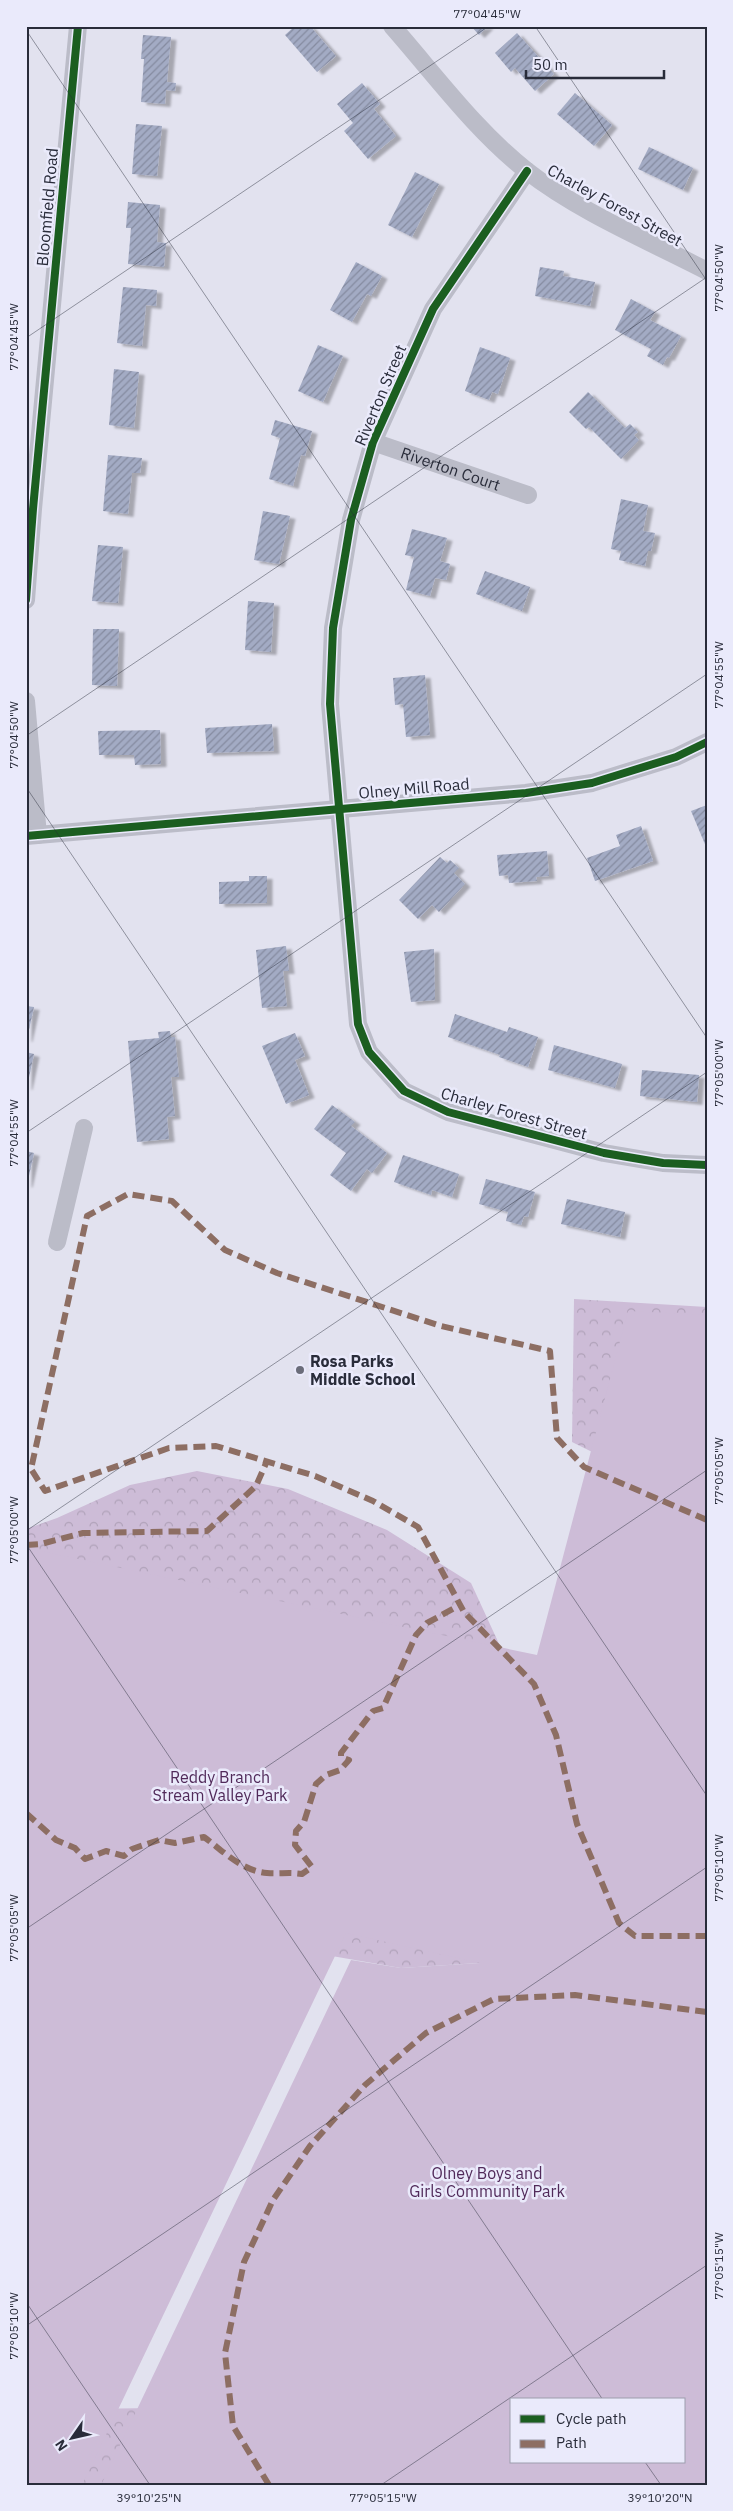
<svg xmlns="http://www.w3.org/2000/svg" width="733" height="2511" viewBox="0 0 733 2511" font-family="'IBM Plex Sans',sans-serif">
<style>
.forest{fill:url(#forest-crowns)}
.park{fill:#cdbcd7;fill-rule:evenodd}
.building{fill:url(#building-hatch);filter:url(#shadow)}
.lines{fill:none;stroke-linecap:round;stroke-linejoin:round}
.minor{stroke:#bbbcc8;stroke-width:18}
.quiet{stroke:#8d6e63;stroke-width:6;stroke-dasharray:12 6;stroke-linecap:butt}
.cycleway-casing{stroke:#eaeafb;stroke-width:11}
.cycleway{stroke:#1b5e20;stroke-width:8}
.ticks{fill:none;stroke:#292c3a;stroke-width:1;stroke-opacity:0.45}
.poi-dot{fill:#6a6c79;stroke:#eaeafb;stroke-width:2}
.labels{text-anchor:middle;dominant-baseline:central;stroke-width:5;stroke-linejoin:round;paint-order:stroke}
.street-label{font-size:16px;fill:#292c3a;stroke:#eaeafb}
.poi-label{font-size:16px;font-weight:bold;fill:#292c3a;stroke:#eaeafb;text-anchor:start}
.park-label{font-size:16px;fill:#512a5a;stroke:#eaeafb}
.neatline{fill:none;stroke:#292c3a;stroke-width:2}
.ticks-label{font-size:12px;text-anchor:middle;fill:#292c3a}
</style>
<defs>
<pattern id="forest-crowns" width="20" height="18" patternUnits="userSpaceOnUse" patternTransform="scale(1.25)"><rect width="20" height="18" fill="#cdbcd7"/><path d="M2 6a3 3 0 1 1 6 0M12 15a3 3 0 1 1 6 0" fill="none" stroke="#b0a2b9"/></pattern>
<pattern id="building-hatch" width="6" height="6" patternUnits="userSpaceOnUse" patternTransform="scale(1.25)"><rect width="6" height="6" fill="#a3abc4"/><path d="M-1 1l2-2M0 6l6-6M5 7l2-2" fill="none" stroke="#858ba0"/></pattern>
<filter id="shadow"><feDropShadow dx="5.5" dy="3" stdDeviation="1" flood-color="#0004"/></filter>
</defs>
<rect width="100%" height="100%" fill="#e2e2ef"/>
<g class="forest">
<path d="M574 1299 707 1307V1509L572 1442Z"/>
<path d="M197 1471 288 1489 387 1530 471 1583 523 1696 622 1954 401 1968 26 1903V1529L57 1518 130 1485Z"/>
<path d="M153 2408 135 2485H29L26 2446 82 2409Z"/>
</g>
<path class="park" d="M628 1311 707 1315V2485H101L351 1960 401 1968 480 1963 346 1933 82 2485H26V1548L537 1655ZM512 2400H684V2462H512Z"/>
<g class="building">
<path d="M295 26H310L336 56 317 72 285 35Z"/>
<path d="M471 26H488L479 35Z"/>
<path d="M517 33 554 74 535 91 515 68 511 72 495 53Z"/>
<path d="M143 35 171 37 167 82 176 83 175 91 166 90 165 104 141 102 144 59H141Z"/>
<path d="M362 83 380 104 374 109 396 136 368 159 344 131 353 123 337 104Z"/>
<path d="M575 93 612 125 594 146 557 114Z"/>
<path d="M136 124 162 126 157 176 132 174Z"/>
<path d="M649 147 693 168 683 190 638 169Z"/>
<path d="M415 172 439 184 412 237 388 225Z"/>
<path d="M128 202 160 205 157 242 166 243 164 267 128 264 131 228H126Z"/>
<path d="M356 262 382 276 371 296 367 294 352 322 330 310Z"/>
<path d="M540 267 564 271 563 276 595 282 590 306 535 296Z"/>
<path d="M123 287 157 290 156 306 146 305 142 346 117 343Z"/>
<path d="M631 299 655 312 650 320 681 336 669 358 667 357 663 365 647 356 651 349 615 330Z"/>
<path d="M318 345 343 356 323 402 298 391Z"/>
<path d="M480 347 510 358 498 394 492 392 489 400 465 391Z"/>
<path d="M114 369 139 372 134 428 109 425Z"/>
<path d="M588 392 625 428 630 424 638 432 634 435 639 440 621 459 589 427 586 429 569 412Z"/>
<path d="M275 420 312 431 305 456 301 455 293 486 269 479 280 438 271 435Z"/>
<path d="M108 455 142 458 140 473H132L128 514 103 511Z"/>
<path d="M621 499 648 505 643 531 655 533 651 551H648L645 566 619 560 621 551 611 549Z"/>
<path d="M263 511 290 516 279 564 254 560Z"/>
<path d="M412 529 447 538 440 561 450 564 446 580 435 578 430 596 406 590 414 557 405 555Z"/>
<path d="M98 545 123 547 118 603 92 601Z"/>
<path d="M485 571 530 587 522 611 476 594Z"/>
<path d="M248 601 274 603 271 652 245 650Z"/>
<path d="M93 629H119L117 686 92 685Z"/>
<path d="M425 675 430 735 406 737 403 704 395 705 393 678Z"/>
<path d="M272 724 274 751 207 753 205 728Z"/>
<path d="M160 730 161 764 135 765 134 755H99L98 731Z"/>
<path d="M707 805V849L691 811Z"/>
<path d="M641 826 653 861 595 881 587 858 620 846 616 835Z"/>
<path d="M547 851 549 876 536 877 537 881 509 883 508 875 499 876 497 855Z"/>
<path d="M440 857 447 863 450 860 459 868 454 873 465 884 439 912 432 905 418 919 399 900Z"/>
<path d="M249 876H267V903L219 904V882L249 881Z"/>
<path d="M286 946 289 971H283L287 1006 262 1008 256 950Z"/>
<path d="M434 949 435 1000 411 1002 404 952Z"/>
<path d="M26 1006 34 1007 27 1039H26Z"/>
<path d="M455 1014 507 1032 509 1027 538 1037 528 1067 499 1057 500 1055 448 1037Z"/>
<path d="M170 1031 171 1037H175L179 1077H171L175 1116 167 1117 169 1139 137 1142 128 1041 159 1038 158 1032Z"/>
<path d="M295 1033 305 1056 295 1060 309 1095 286 1104 262 1046Z"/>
<path d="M554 1045 622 1064 615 1088 548 1070Z"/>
<path d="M26 1052 34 1054 27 1087H26Z"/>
<path d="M642 1070 699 1075 697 1102 640 1096Z"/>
<path d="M332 1105 355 1122 351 1126 387 1153 372 1173 367 1169 351 1191 330 1175 346 1153 314 1129Z"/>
<path d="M26 1151 34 1153 27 1185 26 1184Z"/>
<path d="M403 1155 459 1174 452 1197 432 1190 431 1195 394 1182Z"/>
<path d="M486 1179 535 1192 528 1217 524 1216 521 1225 506 1221 508 1212 479 1204Z"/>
<path d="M567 1199 625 1212 620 1237 561 1224Z"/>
</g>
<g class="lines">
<g class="minor">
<path d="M392 26C435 75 476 131 527 171 578 211 649 241 707 271"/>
<path d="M527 171 433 309 373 442 351 520 333 628 330 704 358 1024 369 1052 404 1091 448 1112 604 1153 663 1163 707 1165"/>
<path id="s1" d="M373 442 528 495"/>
<path d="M26 600 33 509 78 26"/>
<path d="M26 701 38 835"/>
<path d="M26 836 526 793 592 783 676 757 707 742"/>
<path d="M57 1242 84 1128"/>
</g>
<g class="quiet">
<path d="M707 1520 584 1467 557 1438 550 1351 441 1326 277 1273 225 1250 172 1201 128 1194 87 1216 31 1469 45 1491 169 1448 216 1446 315 1476 373 1501 418 1527 464 1612 534 1684 556 1735 577 1824 619 1923 635 1936H707"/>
<path d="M26 1545 41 1544 83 1533 207 1531 256 1486 267 1461"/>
<path d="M26 1813 56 1840 75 1848 85 1859 106 1851 124 1856 132 1849 159 1840 175 1843 204 1837C223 1851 242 1871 267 1873 279 1874 290 1872 302 1874L312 1867 295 1845 296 1831 304 1822 316 1784 326 1775 340 1770 349 1760 341 1757V1753L373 1711 383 1708 416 1635 427 1623 460 1605"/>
<path d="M269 2485 233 2426 225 2353 244 2262 273 2200 310 2146 365 2085 426 2033 494 1999 575 1995 707 2012"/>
</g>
<defs>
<g id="cycleway">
<path d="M527 171 433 309 373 442 351 520 333 628 330 704 358 1024 369 1052 404 1091 448 1112 604 1153 663 1163 707 1165"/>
<path d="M26 600 33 509 78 26"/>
<path d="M26 836 526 793 592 783 676 757 707 742"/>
</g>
</defs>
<use href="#cycleway" class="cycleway-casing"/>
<use href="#cycleway" class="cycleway"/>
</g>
<path class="ticks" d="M535 26 707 281M26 30 707 1038M26 338 489 26M26 736 707 277M26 787 707 1796M26 1133 707 674M26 1531 707 1072M26 1544 603 2400M26 1929 707 1470M26 2302 150 2485M26 2326 707 1867M645 2462 661 2485M381 2485 707 2265"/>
<circle class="poi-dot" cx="300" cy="1370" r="5"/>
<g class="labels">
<g class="street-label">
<text transform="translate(615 205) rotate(29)">Charley Forest Street</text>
<text transform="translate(47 207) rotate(-85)">Bloomfield Road</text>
<text transform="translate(380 395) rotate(-67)">Riverton Street</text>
<text stroke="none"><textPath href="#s1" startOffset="82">Riverton Court</textPath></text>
<text transform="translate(414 788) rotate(-5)">Olney Mill Road</text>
<text transform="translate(514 1113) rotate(16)">Charley Forest Street</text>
</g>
<g class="poi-label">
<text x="310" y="1361">Rosa Parks<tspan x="310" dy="18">Middle School</tspan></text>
</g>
<g class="park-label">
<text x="220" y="1777">Reddy Branch<tspan x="220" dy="18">Stream Valley Park</tspan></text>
<text x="487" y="2173">Olney Boys and<tspan x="487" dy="18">Girls Community Park</tspan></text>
</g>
</g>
<rect width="733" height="2511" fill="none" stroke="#eaeafb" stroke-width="55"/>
<rect x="510" y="2398" width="175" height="65" fill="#eaeafb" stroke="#9d9eae"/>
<rect x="520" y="2415" width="25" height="8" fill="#1b5e20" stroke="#9d9eae"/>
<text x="556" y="2424" font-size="15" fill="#292c3a">Cycle path</text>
<rect x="520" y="2440" width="25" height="8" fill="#8d6e63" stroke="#9d9eae"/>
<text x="556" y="2448" font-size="15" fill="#292c3a">Path</text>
<g transform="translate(72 2438) rotate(236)" stroke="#eaeafb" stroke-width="4" paint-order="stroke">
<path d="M0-4L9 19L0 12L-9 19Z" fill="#292c3a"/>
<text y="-8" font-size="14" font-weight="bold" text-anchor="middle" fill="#292c3a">N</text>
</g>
<path d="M526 70v8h138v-8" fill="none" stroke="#292c3a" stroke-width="2.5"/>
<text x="533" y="70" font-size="15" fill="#292c3a" stroke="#eaeafb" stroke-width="4" paint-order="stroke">50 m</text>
<rect x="28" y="28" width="678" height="2456" class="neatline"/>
<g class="ticks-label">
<text x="487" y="18">77°04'45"W</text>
<text transform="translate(719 278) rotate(-90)" y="4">77°04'50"W</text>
<text transform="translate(14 337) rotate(-90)" y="4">77°04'45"W</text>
<text transform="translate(719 675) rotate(-90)" y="4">77°04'55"W</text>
<text transform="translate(14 735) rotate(-90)" y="4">77°04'50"W</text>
<text transform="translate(719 1073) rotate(-90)" y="4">77°05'00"W</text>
<text transform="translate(14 1133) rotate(-90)" y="4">77°04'55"W</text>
<text transform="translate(719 1471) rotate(-90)" y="4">77°05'05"W</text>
<text transform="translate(14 1530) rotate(-90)" y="4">77°05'00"W</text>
<text transform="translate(719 1868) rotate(-90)" y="4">77°05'10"W</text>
<text transform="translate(14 1928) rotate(-90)" y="4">77°05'05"W</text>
<text transform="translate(719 2266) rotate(-90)" y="4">77°05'15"W</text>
<text transform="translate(14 2326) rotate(-90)" y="4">77°05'10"W</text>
<text x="149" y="2502">39°10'25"N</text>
<text x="383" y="2502">77°05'15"W</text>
<text x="660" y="2502">39°10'20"N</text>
</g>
</svg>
